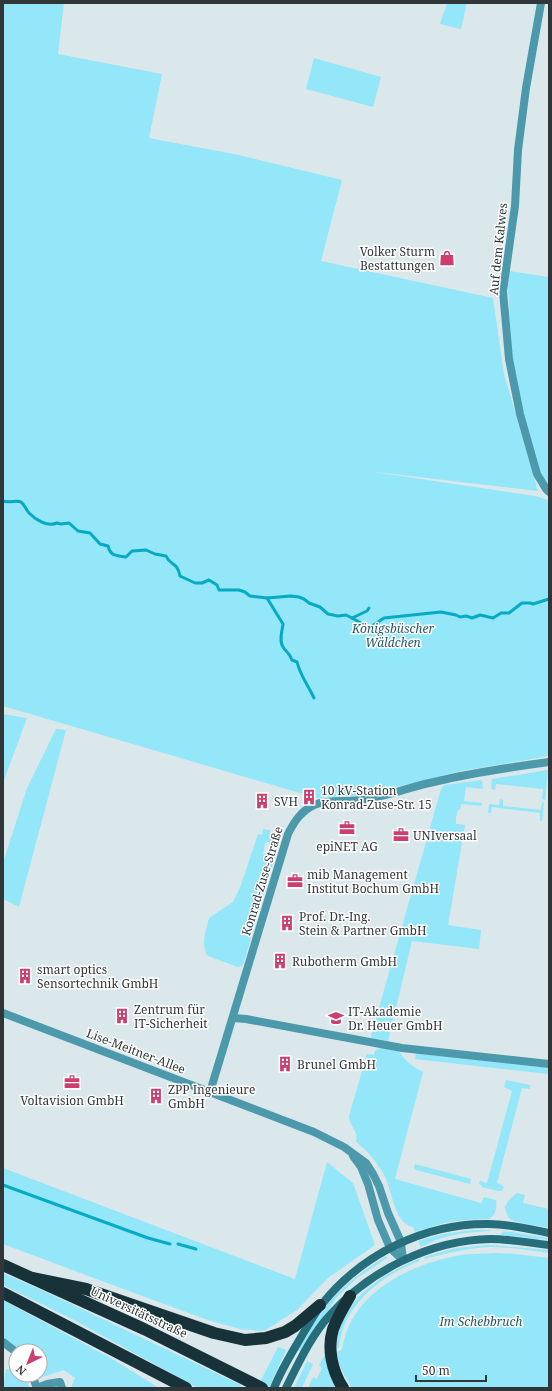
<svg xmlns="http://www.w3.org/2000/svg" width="552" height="1391" viewBox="0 0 552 1391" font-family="'Noto Serif',serif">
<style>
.green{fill:#94e6f9}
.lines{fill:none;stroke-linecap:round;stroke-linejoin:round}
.stream{stroke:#05aac4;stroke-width:3}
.street{stroke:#4c99ab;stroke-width:8}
.secondary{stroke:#266e7c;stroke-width:8}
.highway{stroke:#173339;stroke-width:12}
.labels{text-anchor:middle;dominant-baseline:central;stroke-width:3;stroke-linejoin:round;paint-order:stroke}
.street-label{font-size:12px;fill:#313738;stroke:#fff}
.poi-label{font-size:12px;fill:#313738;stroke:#fff;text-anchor:start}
.park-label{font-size:12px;font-style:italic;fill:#235965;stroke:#fff}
</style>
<rect width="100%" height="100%" fill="#dae8eb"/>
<g class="green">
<path d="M3 3H64L58 54 162 74 149 138 239 155 342 180 321 261 493 298 504 374 538 491 367 471 535 496 549 500V756L461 771 365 795 317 798 3 706Z"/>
<path d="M447 3H467L461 29 440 24Z"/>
<path d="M314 58 381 77 373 107 306 89Z"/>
<path d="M509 271 549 277V488L539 475 521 405 512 357 508 287Z"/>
<path d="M3 714 27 718 3 783Z"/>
<path d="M56 729 66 730 19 907 3 899V863L27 788Z"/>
<path d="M548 770 545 800 542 799 543 789 496 784 495 790 491 789 492 779Z"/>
<path d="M482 780 483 789 466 787 464 801 482 803 481 806 461 804 460 810H458L456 818V824L465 825 448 925 481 930 479 949 412 941 388 1041 372 1038 371 1036 441 789 444 785Z"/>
<path d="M500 799 503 800V806L541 810 542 802 544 803 542 821H540V813L492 807 491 813H488L489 804 499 805Z"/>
<path d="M263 829 270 830V834L275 840 265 843 263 855 269 852 276 853 244 962 242 966 238 967 208 956C200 944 206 931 209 918L233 902 241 885 258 834 262 835Z"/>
<path d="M382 1047 398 1050C404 1060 413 1067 423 1072L395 1179 481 1203 484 1197 496 1200C497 1209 496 1213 490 1219L464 1220 444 1223 415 1232 413 1227C393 1223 393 1190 384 1175 377 1162 368 1151 356 1142 359 1131 349 1126 349 1116L367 1054 374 1055 375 1051Z"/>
<path d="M416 1053 549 1068V1074L415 1059Z"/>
<path d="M506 1080 530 1085V1089L522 1088 497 1183 502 1185 504 1188 501 1191H498L482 1187 479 1183 480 1181 487 1183 512 1091 504 1087Z"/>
<path d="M327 1162 353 1183 375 1245 328 1278 297 1310 264 1331 240 1329 208 1320 118 1287 3 1244V1168L295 1279Z"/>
<path d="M415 1164 471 1179 470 1184 416 1170 414 1168Z"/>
<path d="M517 1193 525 1195 523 1203 549 1209V1228C541 1226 515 1223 510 1219 507 1216 506 1211 505 1207L508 1201Z"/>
<path d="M472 1230H490V1231C462 1233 446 1234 421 1247L418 1241 443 1234Z"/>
<path d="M504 1231 549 1238V1240L502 1235 501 1233Z"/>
<path d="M489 1245 549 1250V1253C529 1250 510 1247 490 1247 468 1248 446 1253 425 1259L424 1257 456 1248Z"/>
<path d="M497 1253 516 1254 549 1258V1388H352C344 1376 339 1366 336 1352L342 1350C350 1296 402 1268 451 1257 466 1253 482 1254 497 1253Z"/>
<path d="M386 1256 387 1258 357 1278 336 1298 302 1352 297 1350C303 1341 308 1331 313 1323 331 1295 358 1273 386 1256Z"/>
<path d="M419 1259 420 1261C382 1275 343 1304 339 1348L336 1347C338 1302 381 1274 419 1259Z"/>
<path d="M3 1273 48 1293 241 1385V1387L243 1388H198L74 1320 3 1285Z"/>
<path d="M3 1300 114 1360 159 1388H71L75 1378 64 1370 39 1378 37 1375H40V1351H21L3 1338Z"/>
<path d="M278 1347 286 1350 269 1388H257Z"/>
<path d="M327 1353 340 1388H308L313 1377 317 1379 322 1368 319 1365 325 1354Z"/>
<path d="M307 1361 313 1364 302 1388H294Z"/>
<path d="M6 1369 16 1371V1375H25L29 1388H3Z"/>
</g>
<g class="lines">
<g class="stream">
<path d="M3 501C8 503 18 500 21 502 25 505 26 510 29 513 36 520 47 527 57 523L61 524 69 523 78 531 90 533 100 544 108 546C111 557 116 555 126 557L132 551 146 550 155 554 166 556C171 567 177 561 180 576L195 583H202L209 580 217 585 219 590H239L245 592 250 596 267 598 291 596 299 597 304 599 309 603 320 607 328 614 338 616 346 615 352 618 361 623 364 629 369 628 384 618 441 612 456 615 460 617 466 616 472 618 480 615 493 618 501 613H509L522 603H530L533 604 549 599"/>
<path d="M267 598 283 624C282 631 279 641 283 647 286 652 289 652 292 660L297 662C300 675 308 685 314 698"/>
<path d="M352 618 367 611 369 608"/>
<path d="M3 1185 148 1238 170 1244"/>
<path d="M178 1244 196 1249"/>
</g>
<g class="street">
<path d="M541 3 526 88 518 150 515 206 503 291 509 359 520 414 537 474 546 489 549 492"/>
<path d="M3 1013 314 1132 344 1147 366 1163 373 1174 379 1186 388 1213 401 1242 403 1260"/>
<path d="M233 1018 246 1019 402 1048 549 1064"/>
<path d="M210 1092 288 834C294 822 301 811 314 805 329 799 346 802 362 800 387 796 413 786 438 781 475 772 512 767 549 762"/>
<path d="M353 1156 361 1167 368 1184 378 1220 390 1248 403 1260"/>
<path d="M3 1342 16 1352"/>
<path d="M32 1375 37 1388"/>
<path d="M37 1388 47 1384 60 1382 62 1388"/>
</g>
<g class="secondary">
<path d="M274 1388C282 1368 293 1351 304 1332 310 1323 315 1312 322 1304 362 1254 425 1223 489 1224 509 1224 529 1229 549 1233"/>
<path d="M286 1388C298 1364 312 1334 330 1315 370 1270 431 1240 491 1239 511 1239 530 1243 549 1245"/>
</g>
<g class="highway">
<path d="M3 1265 144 1329 262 1388"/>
<path d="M32 1278 86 1289 214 1333 245 1340 266 1338 285 1332 295 1326 320 1305"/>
<path d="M3 1293 186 1388"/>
<path d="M343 1388C332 1371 327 1348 333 1329 337 1318 344 1306 350 1296"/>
</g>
</g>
<defs>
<symbol id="shop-bare" viewBox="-9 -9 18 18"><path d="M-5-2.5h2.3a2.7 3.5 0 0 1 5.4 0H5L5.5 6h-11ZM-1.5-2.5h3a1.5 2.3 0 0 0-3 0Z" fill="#cb3e6e" stroke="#fff" stroke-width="2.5" paint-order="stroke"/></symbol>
<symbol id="building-bare" viewBox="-9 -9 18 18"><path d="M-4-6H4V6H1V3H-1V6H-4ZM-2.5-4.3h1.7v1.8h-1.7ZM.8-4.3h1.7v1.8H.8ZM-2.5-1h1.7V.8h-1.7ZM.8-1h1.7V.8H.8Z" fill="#cb3e6e" stroke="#fff" stroke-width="2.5" paint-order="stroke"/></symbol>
<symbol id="office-bare" viewBox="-9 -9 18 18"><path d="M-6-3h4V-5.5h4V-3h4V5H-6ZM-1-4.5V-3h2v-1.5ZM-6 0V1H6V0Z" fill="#cb3e6e" stroke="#fff" stroke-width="2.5" paint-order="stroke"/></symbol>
<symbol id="university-bare" viewBox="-9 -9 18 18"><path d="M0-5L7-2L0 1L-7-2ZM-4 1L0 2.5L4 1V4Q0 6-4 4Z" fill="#cb3e6e" stroke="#fff" stroke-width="2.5" paint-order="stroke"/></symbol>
</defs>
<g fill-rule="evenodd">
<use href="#shop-bare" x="436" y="247" width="22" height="22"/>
<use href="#building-bare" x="298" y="786" width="22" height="22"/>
<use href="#building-bare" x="251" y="790" width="22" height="22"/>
<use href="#office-bare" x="336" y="817" width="22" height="22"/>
<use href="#office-bare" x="390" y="824" width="22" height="22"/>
<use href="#office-bare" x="284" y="870" width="22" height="22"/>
<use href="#building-bare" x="276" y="912" width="22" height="22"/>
<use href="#building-bare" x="269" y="950" width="22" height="22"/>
<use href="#building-bare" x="14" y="965" width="22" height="22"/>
<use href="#building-bare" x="111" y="1005" width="22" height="22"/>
<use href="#university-bare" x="325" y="1007" width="22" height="22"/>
<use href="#building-bare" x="274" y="1053" width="22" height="22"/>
<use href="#office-bare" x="61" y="1071" width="22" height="22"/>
<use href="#building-bare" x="145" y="1085" width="22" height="22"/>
</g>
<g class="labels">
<g class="street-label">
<text transform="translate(498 249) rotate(-84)">Auf dem Kalwes</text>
<text transform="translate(262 881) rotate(-73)">Konrad-Zuse-Straße</text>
<text transform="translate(136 1051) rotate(21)">Lise-Meitner-Allee</text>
<text transform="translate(139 1312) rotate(25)">Universitätsstraße</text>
</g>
<g class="poi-label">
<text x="435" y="251" text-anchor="end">Volker Sturm<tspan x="435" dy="14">Bestattungen</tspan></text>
<text x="321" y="790">10 kV-Station<tspan x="321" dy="14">Konrad-Zuse-Str. 15</tspan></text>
<text x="274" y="801">SVH</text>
<text x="413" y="835">UNIversaal</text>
<text x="347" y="846" text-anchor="middle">epiNET AG</text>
<text x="307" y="874">mib Management<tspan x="307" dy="14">Institut Bochum GmbH</tspan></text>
<text x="299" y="916">Prof. Dr.-Ing.<tspan x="299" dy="14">Stein &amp; Partner GmbH</tspan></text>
<text x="292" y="961">Rubotherm GmbH</text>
<text x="37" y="969">smart optics<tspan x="37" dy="14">Sensortechnik GmbH</tspan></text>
<text x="134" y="1009">Zentrum für<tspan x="134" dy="14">IT-Sicherheit</tspan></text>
<text x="348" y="1011">IT-Akademie<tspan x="348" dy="14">Dr. Heuer GmbH</tspan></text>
<text x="297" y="1064">Brunel GmbH</text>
<text x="168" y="1089">ZPP Ingenieure<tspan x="168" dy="14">GmbH</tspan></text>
<text x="72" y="1100" text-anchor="middle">Voltavision GmbH</text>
</g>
<g class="park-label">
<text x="393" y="628">Königsbüscher<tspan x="393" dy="14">Wäldchen</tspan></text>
<text x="481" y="1321">Im Schebbruch</text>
</g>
</g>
<rect width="552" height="1391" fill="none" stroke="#313738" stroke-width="8"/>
<g transform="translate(28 1363) rotate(223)"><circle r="19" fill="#ffffff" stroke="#adafaf"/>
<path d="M0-3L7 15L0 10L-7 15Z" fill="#cb3e6e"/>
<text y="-6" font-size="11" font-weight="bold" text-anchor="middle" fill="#313738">N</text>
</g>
<path d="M416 1375v6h70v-6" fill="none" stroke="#313738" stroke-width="2"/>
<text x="422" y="1375" font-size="12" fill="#313738" stroke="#ffffff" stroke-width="3" paint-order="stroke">50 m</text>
</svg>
